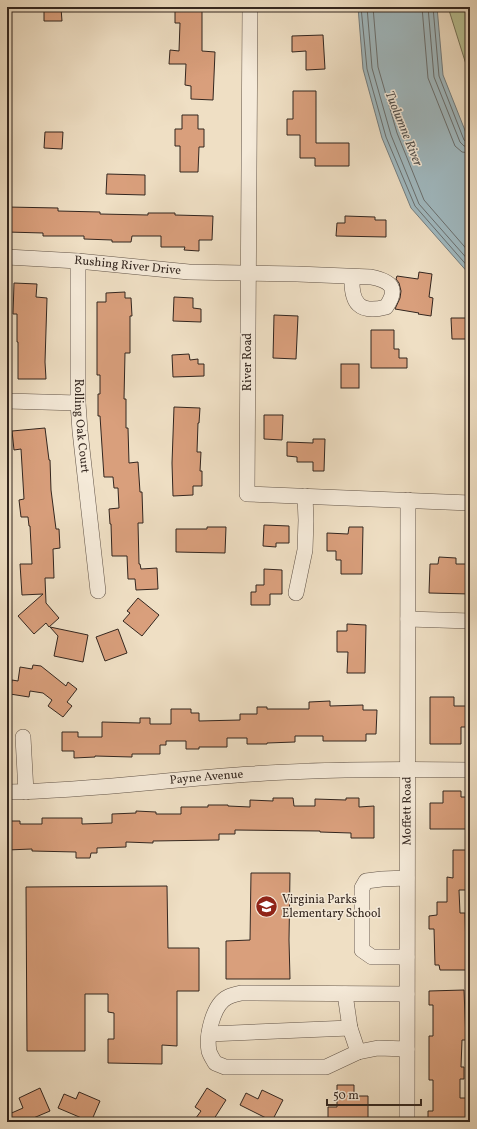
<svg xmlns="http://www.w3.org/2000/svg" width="477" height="1129" viewBox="0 0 477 1129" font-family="Vollkorn,serif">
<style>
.green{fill:#b9c294;stroke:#76745a}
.water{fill:#a0b9c0;stroke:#747e80}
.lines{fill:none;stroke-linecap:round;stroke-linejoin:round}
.shore{stroke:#6a7070;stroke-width:1}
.building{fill:#d99f7c;stroke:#33261f}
.minor-casing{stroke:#625448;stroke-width:16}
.minor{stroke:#f5ead9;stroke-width:15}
.labels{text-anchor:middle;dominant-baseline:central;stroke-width:3;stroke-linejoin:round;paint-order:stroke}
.street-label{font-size:12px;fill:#33261f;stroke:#f5ead9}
.poi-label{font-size:12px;fill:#33261f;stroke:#f5ead9;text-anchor:start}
.water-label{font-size:13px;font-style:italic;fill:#54524f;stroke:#f5ead9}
</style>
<rect width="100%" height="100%" fill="#efdfc4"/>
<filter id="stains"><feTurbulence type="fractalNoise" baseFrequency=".005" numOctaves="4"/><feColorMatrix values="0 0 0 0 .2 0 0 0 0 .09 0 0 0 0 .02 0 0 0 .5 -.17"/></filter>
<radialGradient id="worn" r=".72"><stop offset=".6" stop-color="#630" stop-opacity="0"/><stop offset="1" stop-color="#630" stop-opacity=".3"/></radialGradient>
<path class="green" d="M448 7H470V77Z"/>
<path class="water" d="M358 7H437L443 75 470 143V275L411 208 382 138 363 69Z"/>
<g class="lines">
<g class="shore">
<path d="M361 7 367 69 386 137 415 206 470 269"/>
<path d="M367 7 372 68 391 135 419 204 470 262"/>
<path d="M373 7 378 67 397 133 424 200 470 253"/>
<path d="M422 7 428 78 455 146 462 152 470 153"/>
<path d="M428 7 434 77 460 142 464 146 470 147"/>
<path d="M433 7 439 76 464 140 467 142H470"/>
</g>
</g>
<g class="building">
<path d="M175 7H202V51L215 52 213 100 191 99V86L185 85 186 64H169L170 50 179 51 180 23H175Z"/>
<path d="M44 8H61L62 21H44Z"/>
<path d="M323 35 325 69 306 70V51L292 52V36Z"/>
<path d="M293 91H316V143H349V166H315V158H300V135H287V119H293Z"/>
<path d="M182 115H198V129H204V147H199L198 172H180V146H175V129H182Z"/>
<path d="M45 132H63L62 149 44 148Z"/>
<path d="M107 174 145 175V195L106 194Z"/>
<path d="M7 207 58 208V211L100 212V214L148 215V213H175V215L213 216 212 240H199V251L184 250 185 247H161V236H132L131 242H112V240L84 239V236H43V233L7 232Z"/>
<path d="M345 216 375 217V220H386V237L336 236 337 223H345Z"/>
<path d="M419 272 432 274 429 297 433 298 431 316 418 314 419 313 395 309 400 298 401 291 399 283 396 279 397 276 418 279Z"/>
<path d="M14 283 37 284 36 297 47 298 45 362 46 379H18V342H17V314H13Z"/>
<path d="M125 292V298H131L132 316H130V353H125L124 399H126V428H128L129 463 138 462 140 492H142L143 523H138L139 564H140L141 569 157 568 158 589 136 590 135 579H128L127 556H112L111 524H110L109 509 119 508 118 488H114L113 477H104L100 416H98V394H100V375H97V302H106V293Z"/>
<path d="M174 297 193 298V308L201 309V322L173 321Z"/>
<path d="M274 315 298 316 296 359 273 358Z"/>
<path d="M451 318H470V339H452Z"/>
<path d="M371 330H394V349H399V358H407V368H371Z"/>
<path d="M189 354 190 360 198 359V364H204V376L173 377 172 355Z"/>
<rect x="341" y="364" width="18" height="24"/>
<path d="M174 407 200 408 199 423H198L197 452H201L200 471H202V486H193V495L173 496 172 463Z"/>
<path d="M264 415H283L282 440 264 439Z"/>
<path d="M45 428 49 460H50L51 490 56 529H59L60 548 53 549 54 578H45L46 603 59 618 49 627 46 623 34 634 18 616 43 594 22 595 20 564H32L30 526H29L28 517H21L19 500 24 499 21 449 14 450 12 431Z"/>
<path d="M313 439H325L324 471H313V462H297V457L287 456V442L313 443Z"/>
<path d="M264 525 289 526V543H276V547L263 546Z"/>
<path d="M207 527H226L225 553 176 552V529H207Z"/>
<path d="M349 527H363L362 574H341V560H336V551H327V533L348 534Z"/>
<path d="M439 557 456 558V564H470V594L429 593 430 564H438Z"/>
<path d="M264 569 282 570V594H270V605H251V592H256V585H264Z"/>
<path d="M138 598 159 615 142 636 123 621 130 613 127 611Z"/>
<path d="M347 624 366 625 365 673H347L348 652H337V631H347Z"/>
<path d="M50 627 88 635 83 662 54 656 58 636Z"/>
<path d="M118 629 127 653 105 661 96 637Z"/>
<path d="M33 665 41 666 66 686 68 682 77 689 67 702 72 706 63 717 48 706 52 700 43 693 30 691 29 697 10 694 12 680 18 681 20 667 32 669Z"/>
<path d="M430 697H454V706H470V727H461V744H430Z"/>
<path d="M330 701V706L363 705V710H377L376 734H366V741H323V736H295V742L267 743V744H247V738H227V747H199V749H186V741H166V745H160V754H132V757L95 756V757L74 758V751H62V732H78V737H102V722L140 723V718H150V724H171V709H191V713H199V721L240 720V714H257V707H267V709H309V702Z"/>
<path d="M443 791H461V797H470V829H430V803H443Z"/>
<path d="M273 798H293L294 806H315V799L346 800V798H359V807L374 806V838H351V833L320 832V831L235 830V834H219V840L153 841V843L126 842V847L97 848V853H91L90 858H76V852L32 851V849L7 850V821H20V824H42V818H82V824L112 823V814L136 813V811L156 812V814H181V807H208V805H228V806L250 807V800L273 801Z"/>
<path d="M453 850H470V890H459L460 913H465L466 951H470V970H440L439 965H435L434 929H429V916L437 915V902H447V877L453 878Z"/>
<path d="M251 873H290L289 940 290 979H226V941L250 940Z"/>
<path d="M167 886 168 948H199V991H177V1046L162 1045V1064L108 1063V1039H114V1013L108 1012V994H85V1051H27L26 887Z"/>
<path d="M464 990 466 1040H462L461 1067H464V1079H460V1098H466V1122H428V1111H433V1080H429V1036H433V1005H429V991Z"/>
<path d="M337 1085H354V1096H368V1122H328V1107H337Z"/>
<path d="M40 1088 50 1111 24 1122H7V1115L23 1108 19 1098Z"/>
<path d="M207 1088 226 1100 212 1122H193L201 1111 195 1107Z"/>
<path d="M262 1090 283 1100 272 1121 240 1105 246 1093 258 1099Z"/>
<path d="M79 1092 100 1101 91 1122 58 1108 64 1094 76 1099Z"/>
</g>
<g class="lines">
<defs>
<g id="minor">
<path d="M250 7 247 494 470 503"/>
<path id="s1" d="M7 257 78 261 189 272 297 274 371 277C391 281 399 288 386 307 359 314 351 303 352 277"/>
<path id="s2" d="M78 261V403L80 431 98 591"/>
<path d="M7 401 78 403"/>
<path d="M296 593 305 550 306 520 305 496"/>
<path d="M408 619 470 621"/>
<path d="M23 737 26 792"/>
<path id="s3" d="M7 792C89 791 170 779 252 774 325 769 397 769 470 770"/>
<path d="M407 878 382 879 366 881 362 888V950L372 957H407"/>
<path d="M345 994 350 1028 358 1052"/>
<path d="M209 1034 350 1028"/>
<path d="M407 1049 378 1048 358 1052 326 1067H225L215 1063C213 1059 210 1055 209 1051 206 1036 213 1004 228 997 232 995 237 994 241 993L407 994"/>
<path id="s4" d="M407 1122 408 500"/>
</g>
</defs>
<use href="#minor" class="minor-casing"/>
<use href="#minor" class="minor"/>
</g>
<defs>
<symbol id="school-disc" viewBox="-11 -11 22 22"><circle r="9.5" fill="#8f2418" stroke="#f5ead9"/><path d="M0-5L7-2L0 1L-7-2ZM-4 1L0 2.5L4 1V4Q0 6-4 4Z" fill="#fff"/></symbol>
</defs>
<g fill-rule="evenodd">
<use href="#school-disc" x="254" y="894" width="25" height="25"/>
</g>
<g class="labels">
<g class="street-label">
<text stroke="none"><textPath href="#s1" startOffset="121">Rushing River Drive</textPath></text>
<text transform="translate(248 362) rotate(-90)">River Road</text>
<text stroke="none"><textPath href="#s2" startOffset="165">Rolling Oak Court</textPath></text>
<text stroke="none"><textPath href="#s3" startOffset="200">Payne Avenue</textPath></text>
<text stroke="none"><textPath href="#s4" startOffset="311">Moffett Road</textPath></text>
</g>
<g class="poi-label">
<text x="282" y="900">Virginia Parks<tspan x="282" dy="14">Elementary School</tspan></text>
</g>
<g class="water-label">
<text transform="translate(403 129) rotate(68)">Tuolumne River</text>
</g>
</g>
<rect width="477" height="1129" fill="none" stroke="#efdfc4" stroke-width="24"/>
<rect x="8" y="8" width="461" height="1113" fill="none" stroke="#33261f" stroke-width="2"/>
<rect x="12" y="12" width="453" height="1105" fill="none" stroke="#33261f"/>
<path d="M327 1099v6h94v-6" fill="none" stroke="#33261f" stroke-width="2"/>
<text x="333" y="1099" font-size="12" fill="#33261f" stroke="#f5ead9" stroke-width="3" paint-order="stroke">50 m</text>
<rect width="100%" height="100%" filter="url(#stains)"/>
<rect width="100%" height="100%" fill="url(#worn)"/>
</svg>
